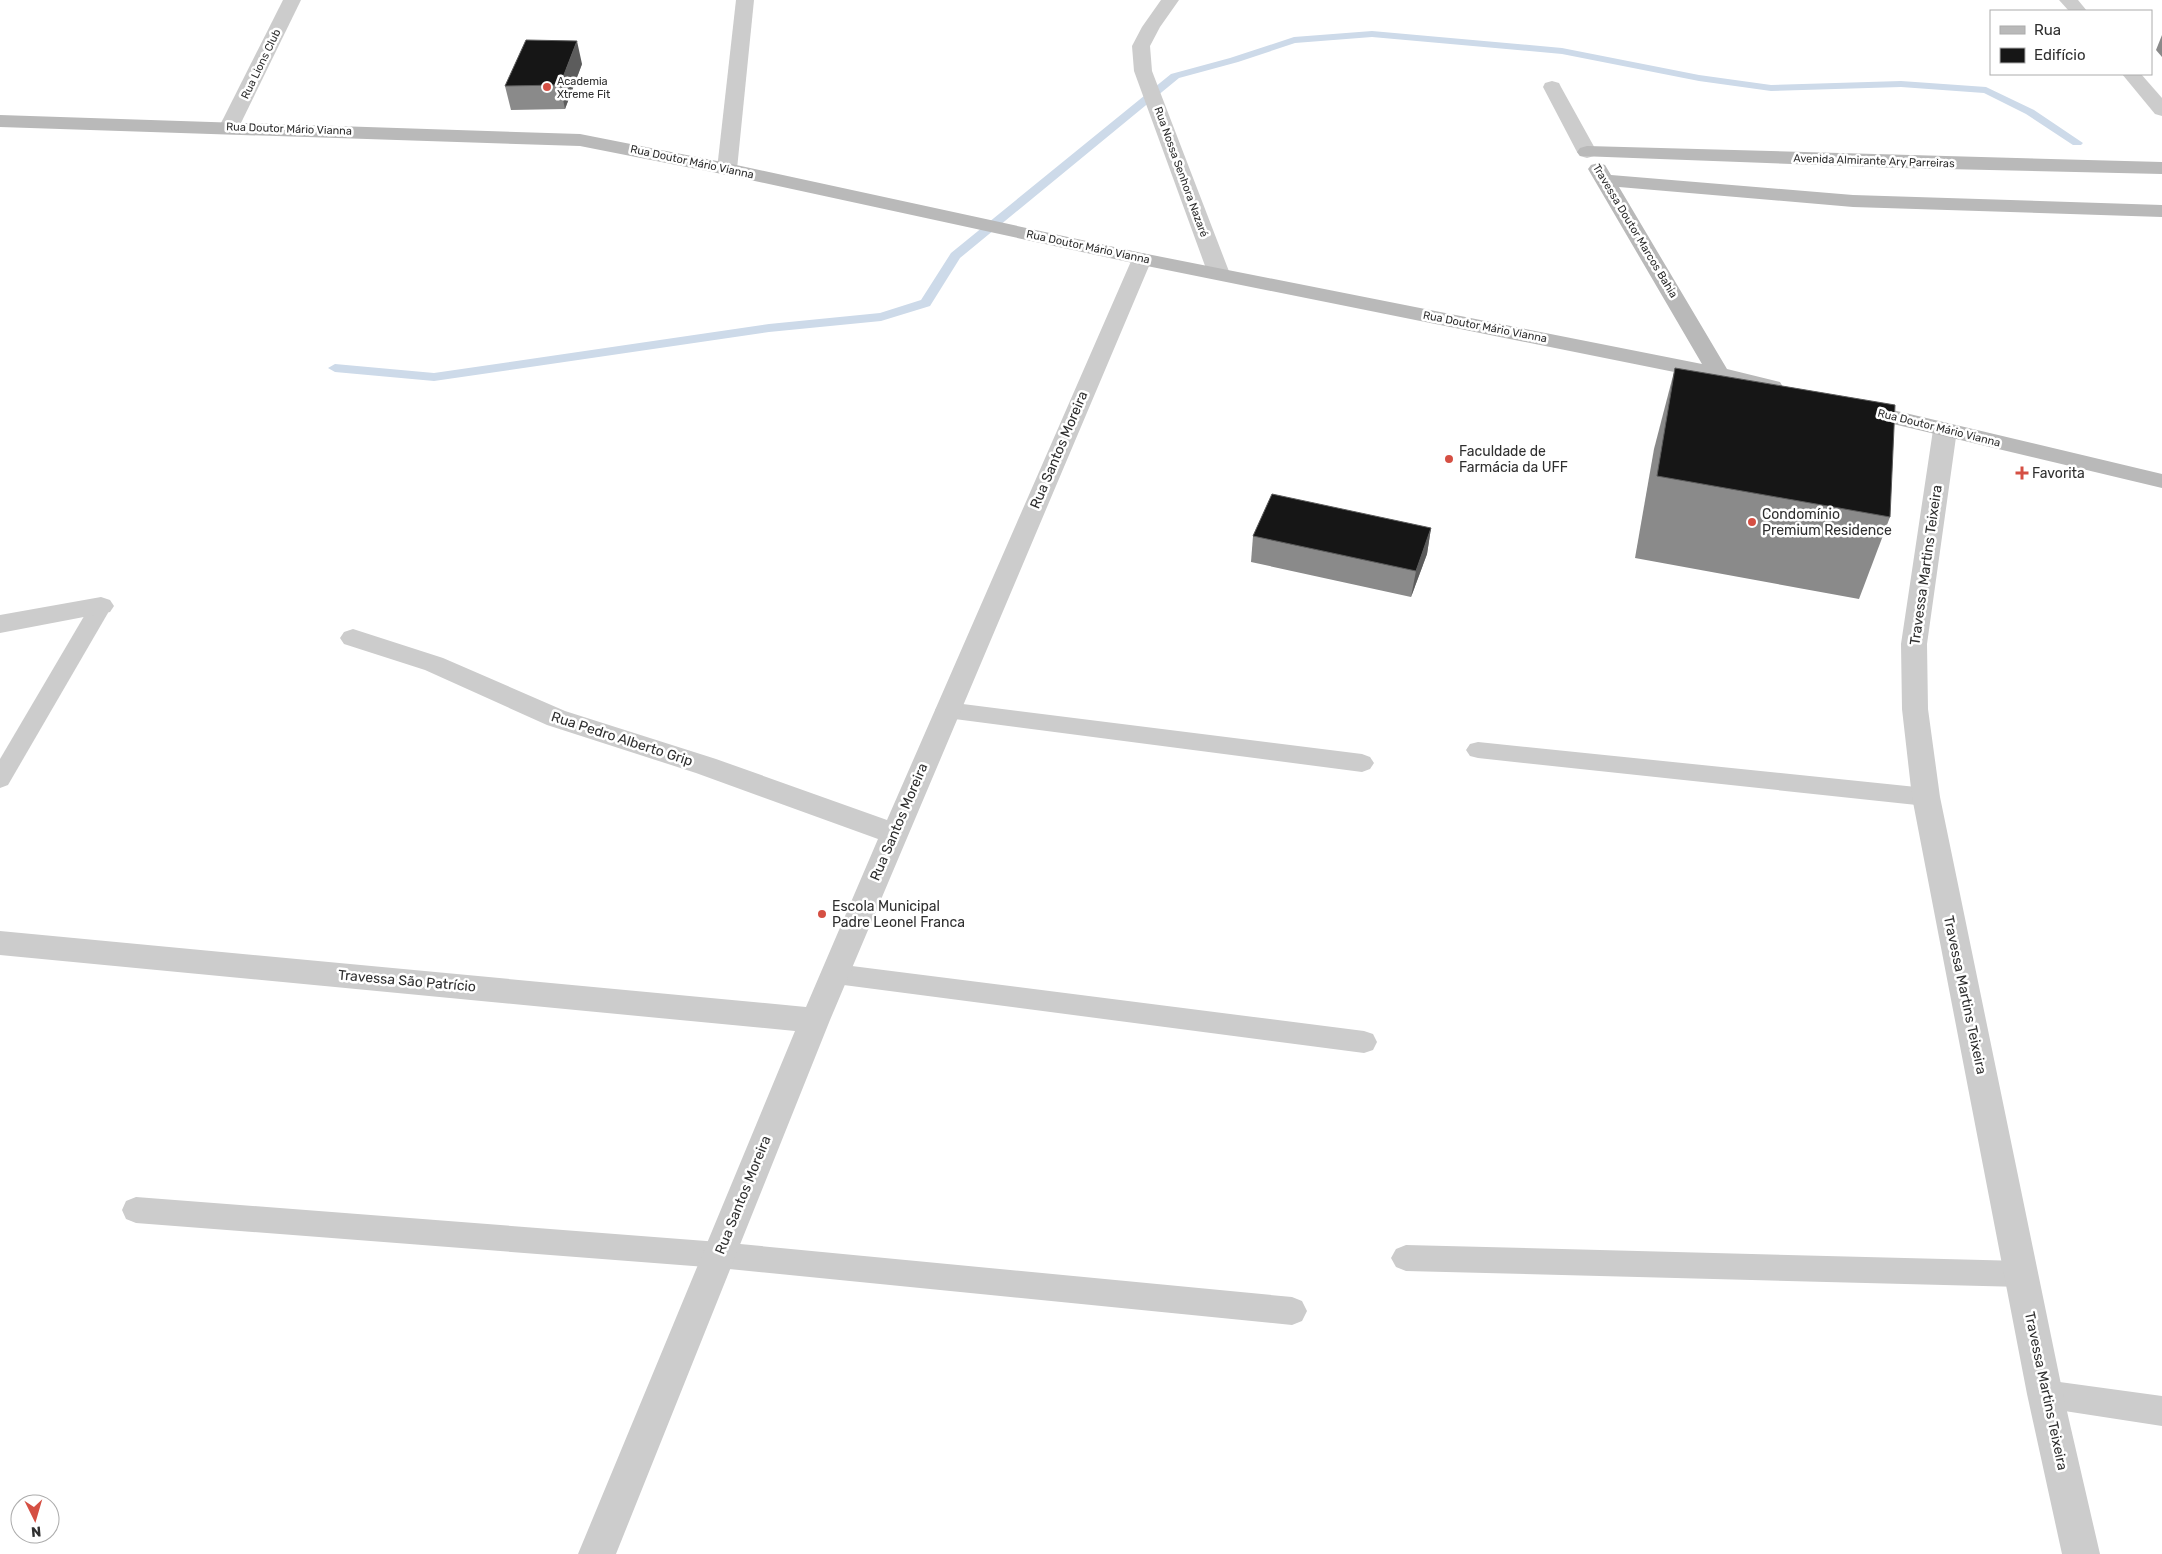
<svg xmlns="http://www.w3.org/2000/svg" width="2162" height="1554" viewBox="0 0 2162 1554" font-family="Rubik,sans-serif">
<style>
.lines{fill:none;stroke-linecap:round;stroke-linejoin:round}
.stream{fill:#cddae9;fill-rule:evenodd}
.lane{fill:#ccc;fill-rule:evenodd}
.street{fill:#ccc;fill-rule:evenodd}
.secondary{fill:#b9b9b9;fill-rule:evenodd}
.wall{fill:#8a8a8a}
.shaded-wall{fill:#5c5c5c}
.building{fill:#161616;stroke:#5c5c5c}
.poi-dot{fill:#d54f43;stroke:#fff;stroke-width:2}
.labels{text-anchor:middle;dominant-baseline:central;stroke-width:5;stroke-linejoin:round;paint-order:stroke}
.far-street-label{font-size:11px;fill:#2f2f2f;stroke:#fff}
.far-poi-label{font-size:11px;fill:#2f2f2f;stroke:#fff;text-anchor:start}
.street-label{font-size:14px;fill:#2f2f2f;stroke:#fff}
.poi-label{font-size:14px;fill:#2f2f2f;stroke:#fff;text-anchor:start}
</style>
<rect width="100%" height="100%" fill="#fff"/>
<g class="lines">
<path class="stream" d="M1372 31 1562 48 1699 75 1771 85 1901 81 1986 87 2034 110 2083 143 2081 145H2073L2026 114 1984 93 1901 87 1771 91 1699 81 1562 54 1372 37 1295 43 1238 62 1179 78 960 258 930 306 881 321 769 332 434 381 335 372 328 368 335 364 434 373 769 324 880 313 921 300 951 253 1171 74 1230 58 1294 37Z"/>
<g class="lane">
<path d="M101 599 109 601 112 606 8 785 0 788V759L93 601Z"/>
<path d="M947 702 1362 754 1370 757 1374 763 1370 769 1362 772 947 718 939 716 935 710 939 704Z"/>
<path d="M1478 742 1926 788 1934 791 1938 797 1934 803 1926 806 1478 758 1470 756 1466 750 1470 744Z"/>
<path d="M836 964 1364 1031 1373 1034 1377 1042 1373 1050 1364 1053 836 984 827 981 823 974 827 967Z"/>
<path d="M136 1197 719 1242 1292 1297 1302 1301 1307 1311 1302 1321 1292 1325 719 1268 136 1223 126 1219 122 1210 126 1201Z"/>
<path d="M1406 1245 2022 1261 2032 1265 2037 1274 2032 1283 2022 1287 1406 1271 1396 1267 1391 1258 1396 1249Z"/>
<path d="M2045 1380 2162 1396V1426L2045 1408 2034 1404 2030 1394 2034 1384Z"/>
</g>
<g class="street">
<path d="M283 0H301L239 127 236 131 229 133 222 131 219 127Z"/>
<path d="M736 0H754L737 169 734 173 727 175 720 173 717 169Z"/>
<path d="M1161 0H1179L1160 27 1150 46 1152 71 1230 274 1226 278 1219 280 1212 278 1208 274 1134 71 1132 46 1142 27Z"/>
<path d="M2059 0H2078L2087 11H2069Z"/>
<path d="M2122 74H2141L2162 98V116L2155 114Z"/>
<path d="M1552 81 1559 83 1561 87 1597 152 1594 156 1587 158 1580 156 1577 152 1543 87 1545 83Z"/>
<path d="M1142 253 1149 255 1152 259 830 1020 616 1554H578L795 1031 0 955V931L806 1007 878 839 696 773 547 725 425 670 344 644 340 638 344 632 353 629 443 658 565 711 716 759 887 820 1132 259 1135 255Z"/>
<path d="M1945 423 1953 425 1957 430 1927 644 1928 709 1940 797 2063 1394 2100 1554H2062L2027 1394 1912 797 1902 709 1901 644 1933 430 1937 425Z"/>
<path d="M101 597 110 600 114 606 110 612 0 633V615Z"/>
</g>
<g class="secondary">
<path d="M0 115 580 134 727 163 1142 253 1702 364 1588 169 1591 165 1598 163 1605 165 1611 175 1853 195 2162 205V217L1853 207 1619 187 1727 369 1780 382 1783 387 1780 392 1772 394 1719 381 1142 265 727 175 580 146 0 127Z"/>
<path d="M1587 146 2162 162V174L1901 168 1580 156 1577 152 1580 148Z"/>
<path d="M1859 402 2162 474V488L1851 414 1848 409 1851 404Z"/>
</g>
</g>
<g class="wall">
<path d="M2162 35V57L2156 50Z"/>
<path d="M582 64 565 109 511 110 505 86Z"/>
<path d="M1675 368 1890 517 1859 599 1635 558 1654 449Z"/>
<path d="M1431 528 1427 554 1411 597 1251 562 1253 536Z"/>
</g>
<g class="shaded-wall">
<path d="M577 41 582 64 565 109 560 85Z"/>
<path d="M1431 528 1427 554 1411 597 1416 571Z"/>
</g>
<g class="building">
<path d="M526 40 577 41 560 85 505 86Z"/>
<path d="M1675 368 1895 405 1890 517 1657 476Z"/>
<path d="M1272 494 1431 528 1416 571 1253 536Z"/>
</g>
<g class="poi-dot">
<circle cx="547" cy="87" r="5"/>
<circle cx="1449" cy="459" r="5"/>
<path d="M2019.5 465.5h5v5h5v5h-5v5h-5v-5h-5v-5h5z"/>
<circle cx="1752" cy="522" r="5"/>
<circle cx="822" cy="914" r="5"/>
</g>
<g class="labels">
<g class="far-street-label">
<text transform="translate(261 64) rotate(-64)">Rua Lions Club</text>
<text transform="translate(289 129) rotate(2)">Rua Doutor Mário Vianna</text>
<text transform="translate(1874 161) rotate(2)">Avenida Almirante Ary Parreiras</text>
<text transform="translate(692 162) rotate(12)">Rua Doutor Mário Vianna</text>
<text transform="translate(1181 172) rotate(70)">Rua Nossa Senhora Nazaré</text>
<text transform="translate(1635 231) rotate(59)">Travessa Doutor Marcos Bahia</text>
<text transform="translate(1088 247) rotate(12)">Rua Doutor Mário Vianna</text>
<text transform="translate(1485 327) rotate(11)">Rua Doutor Mário Vianna</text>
<text transform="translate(1939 428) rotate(14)">Rua Doutor Mário Vianna</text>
</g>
<g class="far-poi-label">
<text x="557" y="81">Academia<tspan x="557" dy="13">Xtreme Fit</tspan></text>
</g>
<g class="street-label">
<text transform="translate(1059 450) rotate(-67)">Rua Santos Moreira</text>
<text transform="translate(1926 565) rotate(-82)">Travessa Martins Teixeira</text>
<text transform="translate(622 739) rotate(18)">Rua Pedro Alberto Grip</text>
<text transform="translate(899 822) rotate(-67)">Rua Santos Moreira</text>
<text transform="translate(407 981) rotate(5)">Travessa São Patrício</text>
<text transform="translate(1965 995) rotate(78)">Travessa Martins Teixeira</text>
<text transform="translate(743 1195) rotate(-68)">Rua Santos Moreira</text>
<text transform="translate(2046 1391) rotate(78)">Travessa Martins Teixeira</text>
</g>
<g class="poi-label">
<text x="1459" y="451">Faculdade de<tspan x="1459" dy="16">Farmácia da UFF</tspan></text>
<text x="2032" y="473">Favorita</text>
<text x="1762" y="514">Condomínio<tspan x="1762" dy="16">Premium Residence</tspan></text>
<text x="832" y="906">Escola Municipal<tspan x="832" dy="16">Padre Leonel Franca</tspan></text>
</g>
</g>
<rect x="1990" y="10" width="162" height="65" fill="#ffffff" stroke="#acacac"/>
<rect x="2000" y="26" width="25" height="8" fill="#b9b9b9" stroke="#acacac"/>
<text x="2034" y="35" font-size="15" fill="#2f2f2f">Rua</text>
<rect x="2000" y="48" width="25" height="15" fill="#161616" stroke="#acacac"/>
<text x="2034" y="60" font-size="15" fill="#2f2f2f">Edifício</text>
<g transform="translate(35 1519) rotate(175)"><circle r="24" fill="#ffffff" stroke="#acacac"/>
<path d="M0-4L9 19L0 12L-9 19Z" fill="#d54f43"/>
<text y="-8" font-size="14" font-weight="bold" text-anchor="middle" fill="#2f2f2f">N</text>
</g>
</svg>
